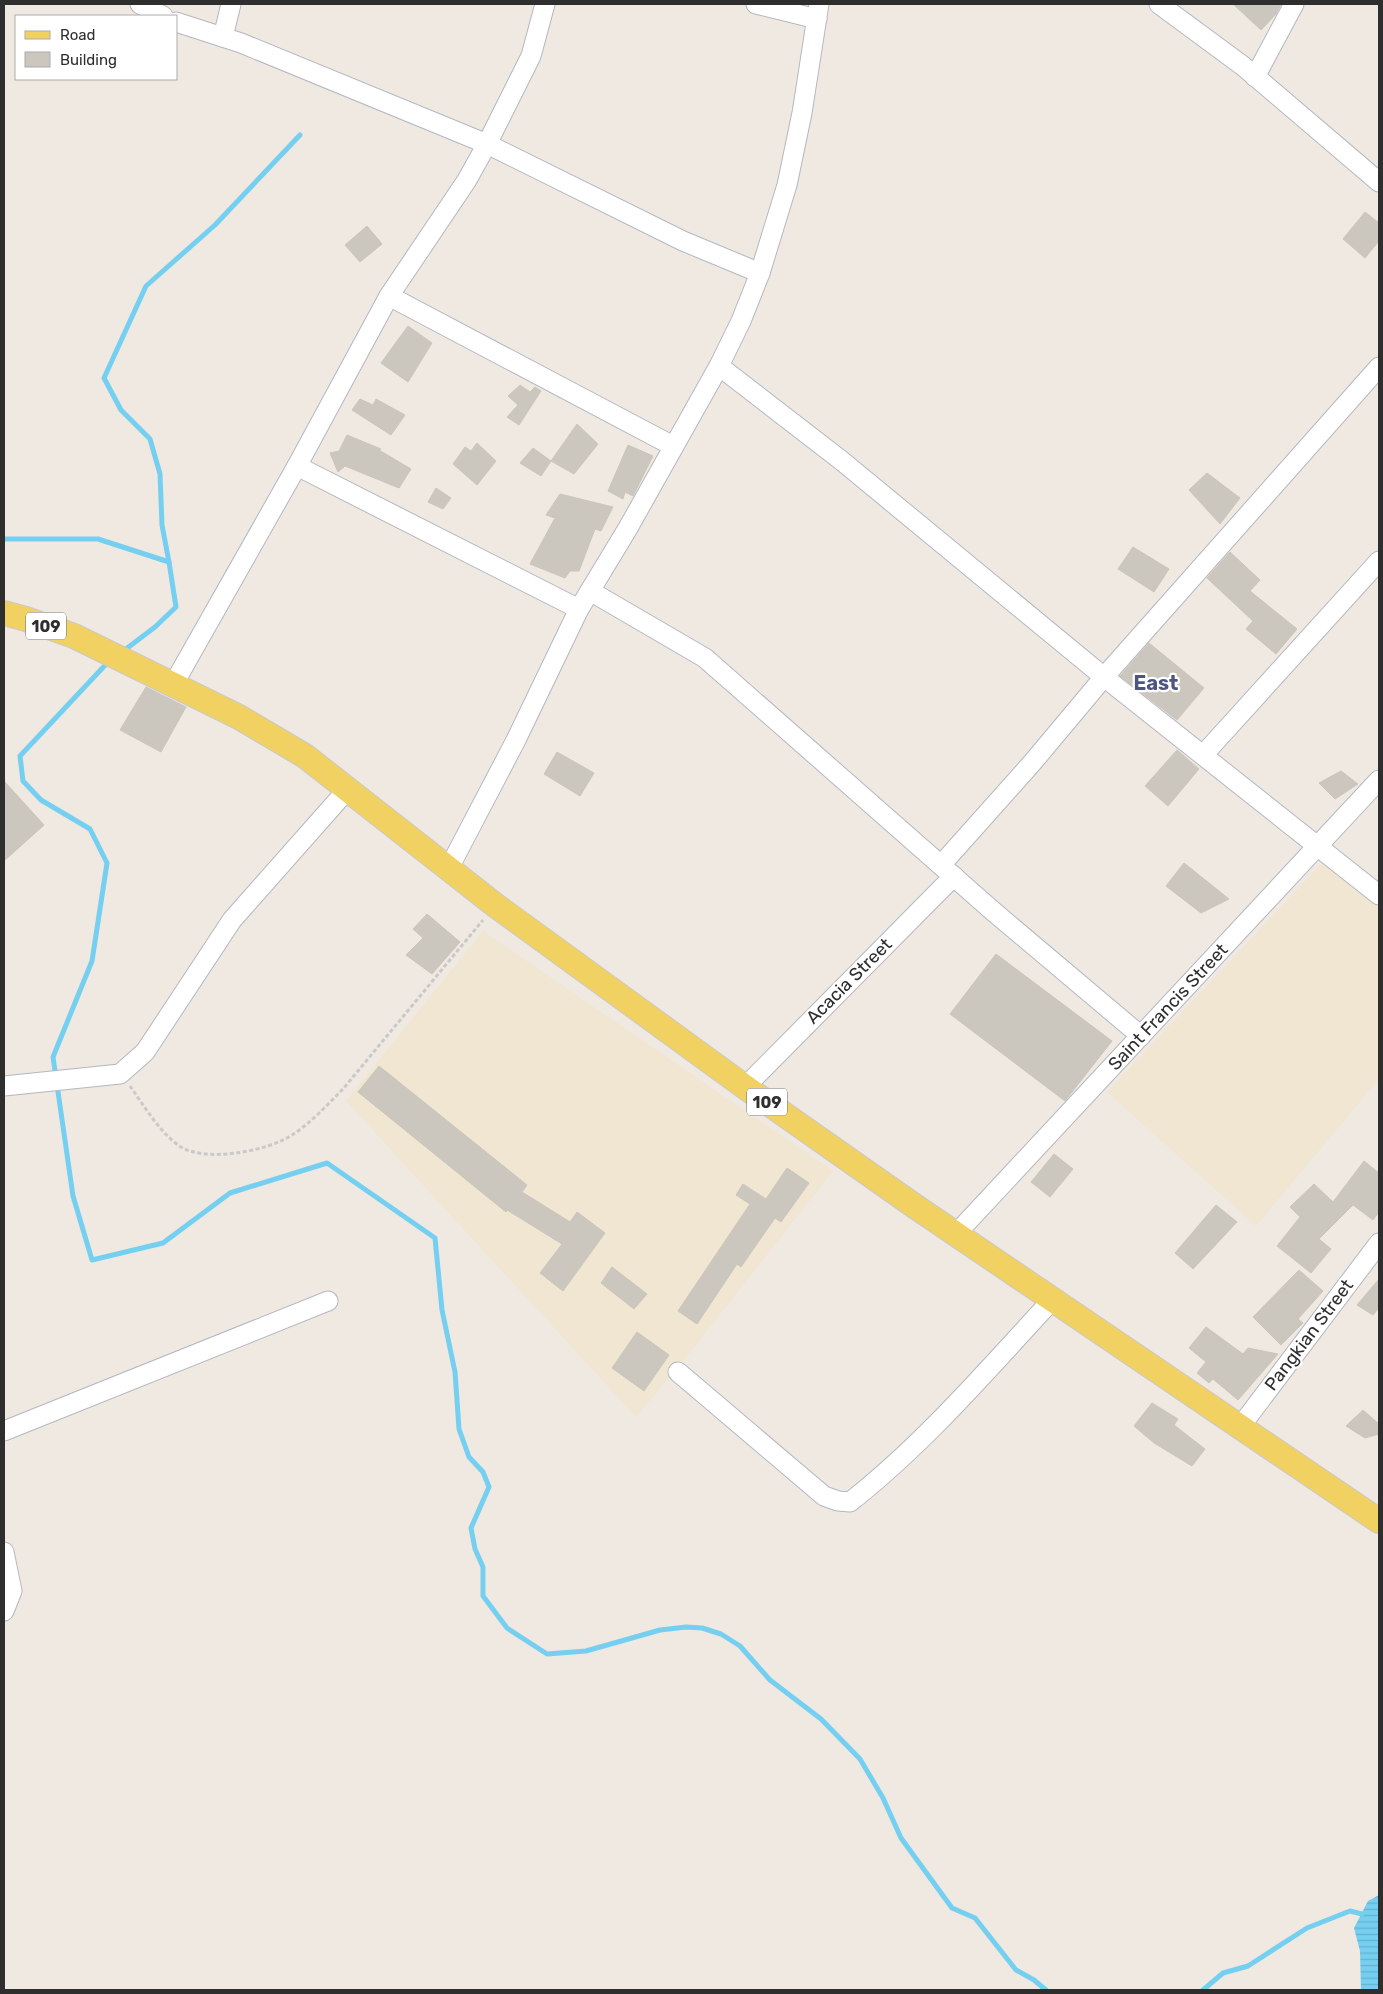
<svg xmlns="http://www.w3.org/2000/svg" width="1383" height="1994" viewBox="0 0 1383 1994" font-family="Rubik,sans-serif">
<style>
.education{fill:#f0e6d1}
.water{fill:url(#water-rules)}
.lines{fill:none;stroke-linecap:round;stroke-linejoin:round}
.stream{stroke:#75cff0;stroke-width:5}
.building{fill:#cbc7bf;stroke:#cbc5ba}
.minor-casing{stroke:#b4b7c1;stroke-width:21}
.major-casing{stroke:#c9c9c9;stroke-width:26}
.path{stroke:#c9c9c9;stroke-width:3;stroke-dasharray:4 2.5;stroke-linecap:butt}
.minor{stroke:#fff;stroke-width:19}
.major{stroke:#f2d163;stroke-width:24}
.labels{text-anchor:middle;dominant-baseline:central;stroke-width:4.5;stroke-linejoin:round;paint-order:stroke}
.shield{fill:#fff;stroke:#6d6d6d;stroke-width:1}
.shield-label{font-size:16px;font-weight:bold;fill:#2e2e2e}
.street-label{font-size:18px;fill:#2e2e2e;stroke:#fff}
.quarter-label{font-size:20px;font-weight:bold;fill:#4d5680;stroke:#fff}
</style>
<defs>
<pattern id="water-rules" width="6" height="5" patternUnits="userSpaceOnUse" patternTransform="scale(1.25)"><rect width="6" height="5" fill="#75cff0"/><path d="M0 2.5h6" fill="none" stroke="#66b2ce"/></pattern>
</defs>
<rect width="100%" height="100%" fill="#efe9e1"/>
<g class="education">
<path d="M1325 860 1379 902V1079L1256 1226 1107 1092Z"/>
<path d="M483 931 833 1171 687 1356 636 1417 346 1101Z"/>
</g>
<path class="water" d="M1379 1895V1990H1361L1360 1951 1354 1928 1368 1901Z"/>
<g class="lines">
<g class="stream">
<path d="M4 539H98L169 562 176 607 155 627 122 652"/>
<path d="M169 562 162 525 160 474 150 439 121 410 104 378 146 286 215 225 300 135"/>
<path d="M109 661 20 756 23 781 41 800 90 829 107 863 92 961 53 1057 73 1196 92 1260 163 1243 230 1193 327 1163 435 1238 442 1310 455 1372 459 1429 469 1457 483 1472 489 1487 471 1528 475 1549 483 1567V1596L507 1628 547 1654 586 1651 660 1630 686 1627 702 1628 721 1634 740 1646 770 1680 821 1719 860 1759 883 1798 901 1838 952 1908 975 1918 1016 1970 1034 1980 1046 1990"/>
<path d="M1203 1990 1223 1973 1248 1966 1307 1928 1350 1911 1362 1914"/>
</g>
</g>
<g class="building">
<path d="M1233 4H1281L1276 14 1261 30Z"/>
<path d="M1365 212 1379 223V241L1365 258 1343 239Z"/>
<path d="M367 226 382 244 360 262 345 245Z"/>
<path d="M408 326 432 343 408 382 381 363Z"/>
<path d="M520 385 530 392 535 387 541 391 519 425 507 417 518 405 508 396Z"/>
<path d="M360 399 373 405 376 399 405 415 391 435 352 410Z"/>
<path d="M577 424 598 444 574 474 551 461Z"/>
<path d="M347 435 381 449 379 450 411 469 399 488 345 466 338 472 330 453 339 451Z"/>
<path d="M477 443 496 461 477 485 453 464 465 447 471 451Z"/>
<path d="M628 445 653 456 633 496 625 492 623 499 608 491Z"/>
<path d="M533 448 551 461 541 476 520 463Z"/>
<path d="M1207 473 1240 498 1220 524 1189 490Z"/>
<path d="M436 488 451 498 443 509 428 502Z"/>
<path d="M560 494 613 507 601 531 595 529 579 571H570L565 578 530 564 555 518 546 515Z"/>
<path d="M1133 547 1169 569 1154 592 1118 569Z"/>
<path d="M1230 552 1260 580 1250 591 1297 629 1276 654 1246 629 1253 621 1207 578Z"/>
<path d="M1149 643 1204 688 1177 720 1120 676Z"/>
<path d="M146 687 186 707 161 752 120 730Z"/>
<path d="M1177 750 1199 769 1168 806 1145 786Z"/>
<path d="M557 752 594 773 580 796 544 774Z"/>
<path d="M1341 771 1358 784 1335 799 1319 783Z"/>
<path d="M4 781 44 825 4 861Z"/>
<path d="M1184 863 1229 899 1201 913 1166 886Z"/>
<path d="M427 914 460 942 432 974 406 955 423 938 413 929Z"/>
<path d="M996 954 1112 1041 1065 1101 950 1014Z"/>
<path d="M379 1066 527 1185 522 1192 570 1222 577 1212 605 1233 563 1291 540 1273 562 1244 507 1210 506 1212 358 1092Z"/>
<path d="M1054 1154 1073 1169 1050 1197 1031 1182Z"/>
<path d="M1364 1161 1379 1173V1212L1373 1220 1353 1205 1319 1239 1331 1249 1311 1273 1277 1246 1300 1217 1290 1207 1314 1184 1333 1202Z"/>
<path d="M787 1168 809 1183 781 1222 775 1218 741 1267 737 1264 697 1324 678 1311 750 1204 736 1195 743 1184 766 1199Z"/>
<path d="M1216 1205 1237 1222 1193 1269 1175 1253Z"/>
<path d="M612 1267 647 1294 634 1309 601 1283Z"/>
<path d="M1299 1270 1323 1291 1298 1319 1303 1323 1281 1345 1253 1317Z"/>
<path d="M1379 1279V1308L1373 1315 1357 1305Z"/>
<path d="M1206 1327 1243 1354 1248 1348 1278 1354 1238 1400 1213 1379 1209 1383 1197 1373 1206 1362 1189 1348Z"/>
<path d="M637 1332 669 1355 644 1391 612 1368Z"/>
<path d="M1152 1403 1178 1419 1174 1425 1205 1449 1192 1466 1154 1443 1134 1426Z"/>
<path d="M1363 1410 1379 1424V1434L1365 1438 1346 1426Z"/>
</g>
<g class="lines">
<defs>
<g id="minor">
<path d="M140 4 163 16"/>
<path d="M756 4 817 19"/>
<path d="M1159 4 1243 66 1379 182"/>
<path d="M176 22 241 43 487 144 683 241 760 273"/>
<path d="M223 37 231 4"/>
<path d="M1255 77 1294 4"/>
<path d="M389 296 673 446"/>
<path d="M719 366 842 461 1104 677 1379 895"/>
<path d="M297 466 579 609"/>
<path d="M590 591 705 658 994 912 1141 1036"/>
<path d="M173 685 297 466 389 296 467 180 487 144 531 56 545 4"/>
<path d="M1204 754 1379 561"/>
<path d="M941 865 1032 763 1104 677 1379 367"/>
<path d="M449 868 516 740 579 609 628 528 719 366 741 321 760 273 787 185 802 113 819 4"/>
<path d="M4 1086 120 1074 145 1052 232 920 347 790"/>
<path d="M745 1087 954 876"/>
<path d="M956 1234 1379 780"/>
<path d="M678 1372 824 1496 838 1501 850 1502C925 1443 988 1369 1053 1299"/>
<path d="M1240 1427 1379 1243"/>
<path d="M4 1431 328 1301"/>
<path d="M4 1552 12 1591 4 1611"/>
</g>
<path id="major" d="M4 613 26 619 74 636 239 717 305 756 495 905 745 1087 916 1207 1379 1521"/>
</defs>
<use href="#minor" class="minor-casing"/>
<use href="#major" class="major-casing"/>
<path class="path" d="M130 1086C144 1106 159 1131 178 1145 203 1164 268 1151 292 1135 311 1123 327 1105 343 1089L483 920"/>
<use href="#minor" class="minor"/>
<use href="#major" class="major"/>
</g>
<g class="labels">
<g class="shield">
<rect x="26" y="612.5" width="40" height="27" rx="4"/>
<rect x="747" y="1088.5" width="40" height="27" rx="4"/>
</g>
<g class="shield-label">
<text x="46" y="626">109</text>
<text x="767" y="1102">109</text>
</g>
<g class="street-label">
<text transform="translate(849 981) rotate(-45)">Acacia Street</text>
<text transform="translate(1168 1007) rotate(-47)">Saint Francis Street</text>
<text transform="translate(1309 1335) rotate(-53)">Pangkian Street</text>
</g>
<g class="quarter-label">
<text x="1156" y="683">East</text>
</g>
</g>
<rect width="1383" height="1994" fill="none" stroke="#2e2e2e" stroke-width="10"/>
<rect x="15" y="15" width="162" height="65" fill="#ffffff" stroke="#ababab"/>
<rect x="25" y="31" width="25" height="8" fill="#f2d163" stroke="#ababab"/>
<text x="60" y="40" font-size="15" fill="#2e2e2e">Road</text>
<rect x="25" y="52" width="25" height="15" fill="#cbc7bf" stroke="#ababab"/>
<text x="60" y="65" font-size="15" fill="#2e2e2e">Building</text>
</svg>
